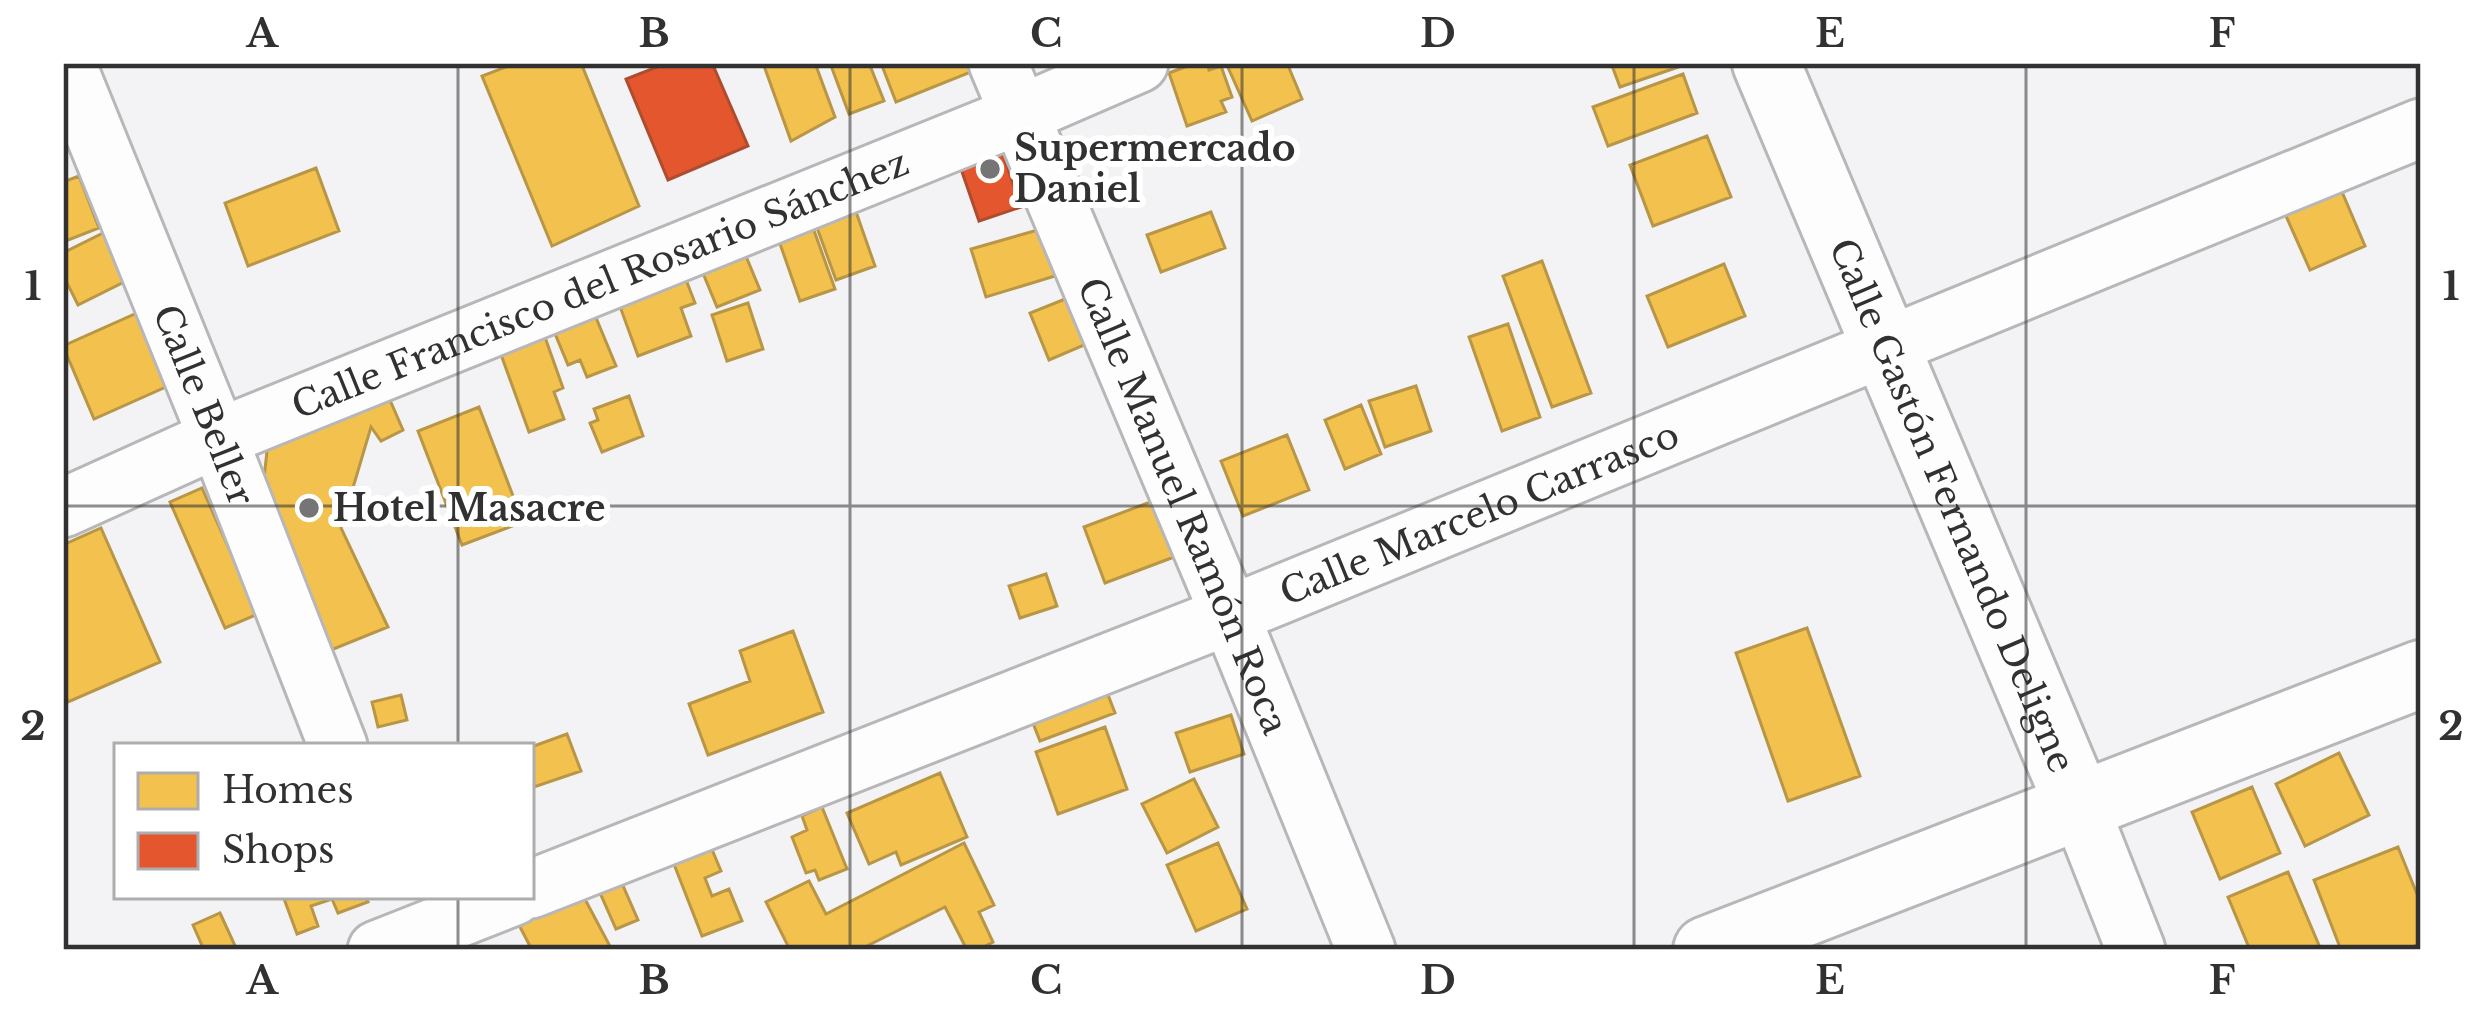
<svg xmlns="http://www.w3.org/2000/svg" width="2484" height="1013" viewBox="0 0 2484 1013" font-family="'Libre Baskerville',serif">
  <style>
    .homes { fill: #f2c14e; stroke: #b89646; stroke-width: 3 }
    .shops { fill: #e4572e; stroke: #ae4c2f; stroke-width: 3 }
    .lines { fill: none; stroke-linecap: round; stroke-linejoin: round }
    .minor-casing { stroke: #b7b7b9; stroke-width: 63 }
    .major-casing { stroke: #b7b7b9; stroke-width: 72 }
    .minor { stroke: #fdfdfe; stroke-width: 57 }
    .major { stroke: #fdfdfe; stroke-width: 66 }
    .grid { fill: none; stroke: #313132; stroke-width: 3; stroke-opacity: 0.55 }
    .poi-dot { fill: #757576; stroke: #fff; stroke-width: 4.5 }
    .labels { text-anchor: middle; stroke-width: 12; stroke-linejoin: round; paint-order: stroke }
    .poi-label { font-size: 36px; font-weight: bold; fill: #313132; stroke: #fff; text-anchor: start }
    .street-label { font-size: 36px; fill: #313132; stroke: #fff }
    .neatline { fill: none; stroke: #313132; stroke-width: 4.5 }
    .grid-label { font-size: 39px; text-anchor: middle; font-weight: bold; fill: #313132 }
  </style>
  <rect width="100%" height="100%" fill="#f3f3f5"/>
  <path class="homes" d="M 516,63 L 581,63 L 639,206 L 552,246 L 482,76 Z
    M 763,63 L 815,63 L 835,117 L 791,141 Z
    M 830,63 L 869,63 L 884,101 L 849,114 Z
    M 881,63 L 968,63 L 971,72 L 896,102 Z
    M 1184,63 L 1207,63 L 1209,70 L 1221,66 L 1232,97 L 1221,101 L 1226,112 L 1187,126 L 1169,73 L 1185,67 Z
    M 1226,63 L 1287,63 L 1302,99 L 1252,121 Z
    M 1611,63 L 1690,63 L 1620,87 Z
    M 1683,74 L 1697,113 L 1608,146 L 1593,107 Z
    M 1707,136 L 1731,197 L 1653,226 L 1630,165 Z
    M 316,168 L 339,231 L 248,266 L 225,203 Z
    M 2334,173 L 2365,246 L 2310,270 L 2278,198 Z
    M 79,176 L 99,228 L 63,242 L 63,182 Z
    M 848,189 L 875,266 L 836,280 L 808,203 Z
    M 807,211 L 835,289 L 800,301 L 779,241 Z
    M 1211,212 L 1225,248 L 1161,272 L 1147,235 Z
    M 1041,229 L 1055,276 L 986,297 L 971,249 Z
    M 103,233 L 126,281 L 78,305 L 63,275 L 63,253 Z
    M 738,237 L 760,290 L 717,307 L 695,254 Z
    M 1542,261 L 1591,393 L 1552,407 L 1503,276 Z
    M 1724,264 L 1745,316 L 1668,347 L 1647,296 Z
    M 685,277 L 695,303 L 681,308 L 691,336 L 638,356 L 614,290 Z
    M 1070,297 L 1089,343 L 1049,360 L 1030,313 Z
    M 748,303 L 763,349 L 727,361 L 712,315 Z
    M 592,308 L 616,366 L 587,377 L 580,360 L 568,365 L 551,324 Z
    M 137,313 L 168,386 L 94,419 L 63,346 Z
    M 540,323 L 563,388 L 554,392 L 564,419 L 529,432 L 495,338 Z
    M 1508,324 L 1540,417 L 1502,431 L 1469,337 Z
    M 383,384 L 403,430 L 381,441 L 371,427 L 341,528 L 388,627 L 331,650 L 263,487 L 269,433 Z
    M 1416,386 L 1431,431 L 1385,447 L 1369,401 Z
    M 629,396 L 643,436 L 602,452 L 590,423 L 598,420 L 594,409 Z
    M 1361,405 L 1381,454 L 1345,469 L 1325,420 Z
    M 479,407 L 523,522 L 462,545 L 418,431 Z
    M 1287,435 L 1309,490 L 1243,516 L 1221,461 Z
    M 202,488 L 258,614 L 225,628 L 170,502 Z
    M 1153,501 L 1174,557 L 1105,583 L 1084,527 Z
    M 101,528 L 160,662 L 68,702 L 63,689 L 63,545 Z
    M 1046,574 L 1057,606 L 1020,618 L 1009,586 Z
    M 1807,628 L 1860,776 L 1788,801 L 1736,653 Z
    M 793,631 L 823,712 L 708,755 L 689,704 L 750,681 L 740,651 Z
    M 1098,669 L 1115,713 L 1040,741 L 1023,698 Z
    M 401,695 L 407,720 L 378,727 L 372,702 Z
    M 1231,715 L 1244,754 L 1190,772 L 1176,733 Z
    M 1105,727 L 1127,789 L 1058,814 L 1036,752 Z
    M 567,734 L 581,771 L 534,787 L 531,747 Z
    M 2339,753 L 2369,815 L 2305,846 L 2276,784 Z
    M 940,773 L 967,837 L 901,865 L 896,852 L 869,864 L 847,813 Z
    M 1194,779 L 1218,827 L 1167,853 L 1142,804 Z
    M 2252,787 L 2280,853 L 2220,879 L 2192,812 Z
    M 822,807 L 847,869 L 819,880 L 815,870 L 806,873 L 792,837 L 807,830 L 802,816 Z
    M 708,840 L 721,871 L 705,878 L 712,896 L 729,889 L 742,921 L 702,936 L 670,854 Z
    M 964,843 L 994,905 L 979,912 L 993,942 L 978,950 L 967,950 L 945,907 L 865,947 L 866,950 L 790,950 L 766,902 L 809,881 L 826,914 Z
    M 1218,843 L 1247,909 L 1196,931 L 1167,865 Z
    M 2398,847 L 2421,904 L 2421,943 L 2405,950 L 2341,950 L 2314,880 Z
    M 610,856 L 638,920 L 616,929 L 600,893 L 586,899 L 574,871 Z
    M 570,871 L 612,950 L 532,950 L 508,904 Z
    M 2288,872 L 2321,950 L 2250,950 L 2228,897 Z
    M 283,896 L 365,896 L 368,902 L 338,913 L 332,899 L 311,906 L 318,926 L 297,934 Z
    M 220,913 L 237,950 L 204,950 L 193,925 Z"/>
  <path class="shops" d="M 667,63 L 712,63 L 748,146 L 668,180 L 626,79 Z
    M 994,128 L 1021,207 L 979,221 L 952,143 Z"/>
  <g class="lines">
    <defs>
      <g id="minor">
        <path id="s1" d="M 66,63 L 218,438 L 338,746"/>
        <path id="s2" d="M 998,63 L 1230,615 L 1366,950"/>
        <path id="s3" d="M 63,508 L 218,438 L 1019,115 L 1139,63"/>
        <path d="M 2080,808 L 2136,950"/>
        <path id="s4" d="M 531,889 L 1230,615 L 2421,128"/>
        <path d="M 377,950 L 514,896"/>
      </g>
      <g id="major">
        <path id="s5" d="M 1766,63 L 2080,808"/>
        <path d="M 1707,950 L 2421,674"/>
      </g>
    </defs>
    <use href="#minor" class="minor-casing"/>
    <use href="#major" class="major-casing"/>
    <use href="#minor" class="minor"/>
    <use href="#major" class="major"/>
  </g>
  <path class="grid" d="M 458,63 L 458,746M 850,63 L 850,950M 1242,63 L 1242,950M 1634,63 L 1634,950M 2026,63 L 2026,950M 63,506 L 2421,506M 458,896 L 458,950"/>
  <g class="poi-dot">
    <circle cx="990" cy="169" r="12"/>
    <circle cx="309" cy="508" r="12"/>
  </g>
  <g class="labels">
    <g class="poi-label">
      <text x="1014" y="161">Supermercado<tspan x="1014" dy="41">Daniel</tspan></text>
      <text x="333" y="521">Hotel Masacre</text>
    </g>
    <g class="street-label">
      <text dy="13" stroke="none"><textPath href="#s3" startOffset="582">Calle Francisco del Rosario Sánchez</textPath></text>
      <text dy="13" stroke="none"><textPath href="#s1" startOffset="369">Calle Beller</textPath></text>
      <text dy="13" stroke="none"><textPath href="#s2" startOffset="480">Calle Manuel Ramón Roca</textPath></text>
      <text dy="13" stroke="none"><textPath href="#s5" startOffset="480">Calle Gastón Fernando Deligne</textPath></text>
      <text dy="13" stroke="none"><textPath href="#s4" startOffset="1020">Calle Marcelo Carrasco</textPath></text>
    </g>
  </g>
  <rect width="2484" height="1013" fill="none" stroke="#ffffff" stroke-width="132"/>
  <rect x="114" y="743" width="420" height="156" fill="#ffffff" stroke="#adadad" stroke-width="3"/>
  <rect x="138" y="773" width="60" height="36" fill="#f2c14e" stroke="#adadad" stroke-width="3"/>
  <text x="222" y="803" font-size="36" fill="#313132">Homes</text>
  <rect x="138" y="833" width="60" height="36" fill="#e4572e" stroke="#adadad" stroke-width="3"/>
  <text x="222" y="863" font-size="36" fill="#313132">Shops</text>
  <rect x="66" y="66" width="2352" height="881" class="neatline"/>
  <g class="grid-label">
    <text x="262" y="47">A</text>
    <text x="654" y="47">B</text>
    <text x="1046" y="47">C</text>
    <text x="1438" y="47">D</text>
    <text x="1830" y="47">E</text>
    <text x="2222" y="47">F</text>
    <text x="33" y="300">1</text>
    <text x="2451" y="300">1</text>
    <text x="33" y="740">2</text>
    <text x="2451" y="740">2</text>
    <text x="262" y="994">A</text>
    <text x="654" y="994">B</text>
    <text x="1046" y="994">C</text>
    <text x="1438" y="994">D</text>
    <text x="1830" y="994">E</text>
    <text x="2222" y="994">F</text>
  </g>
</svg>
